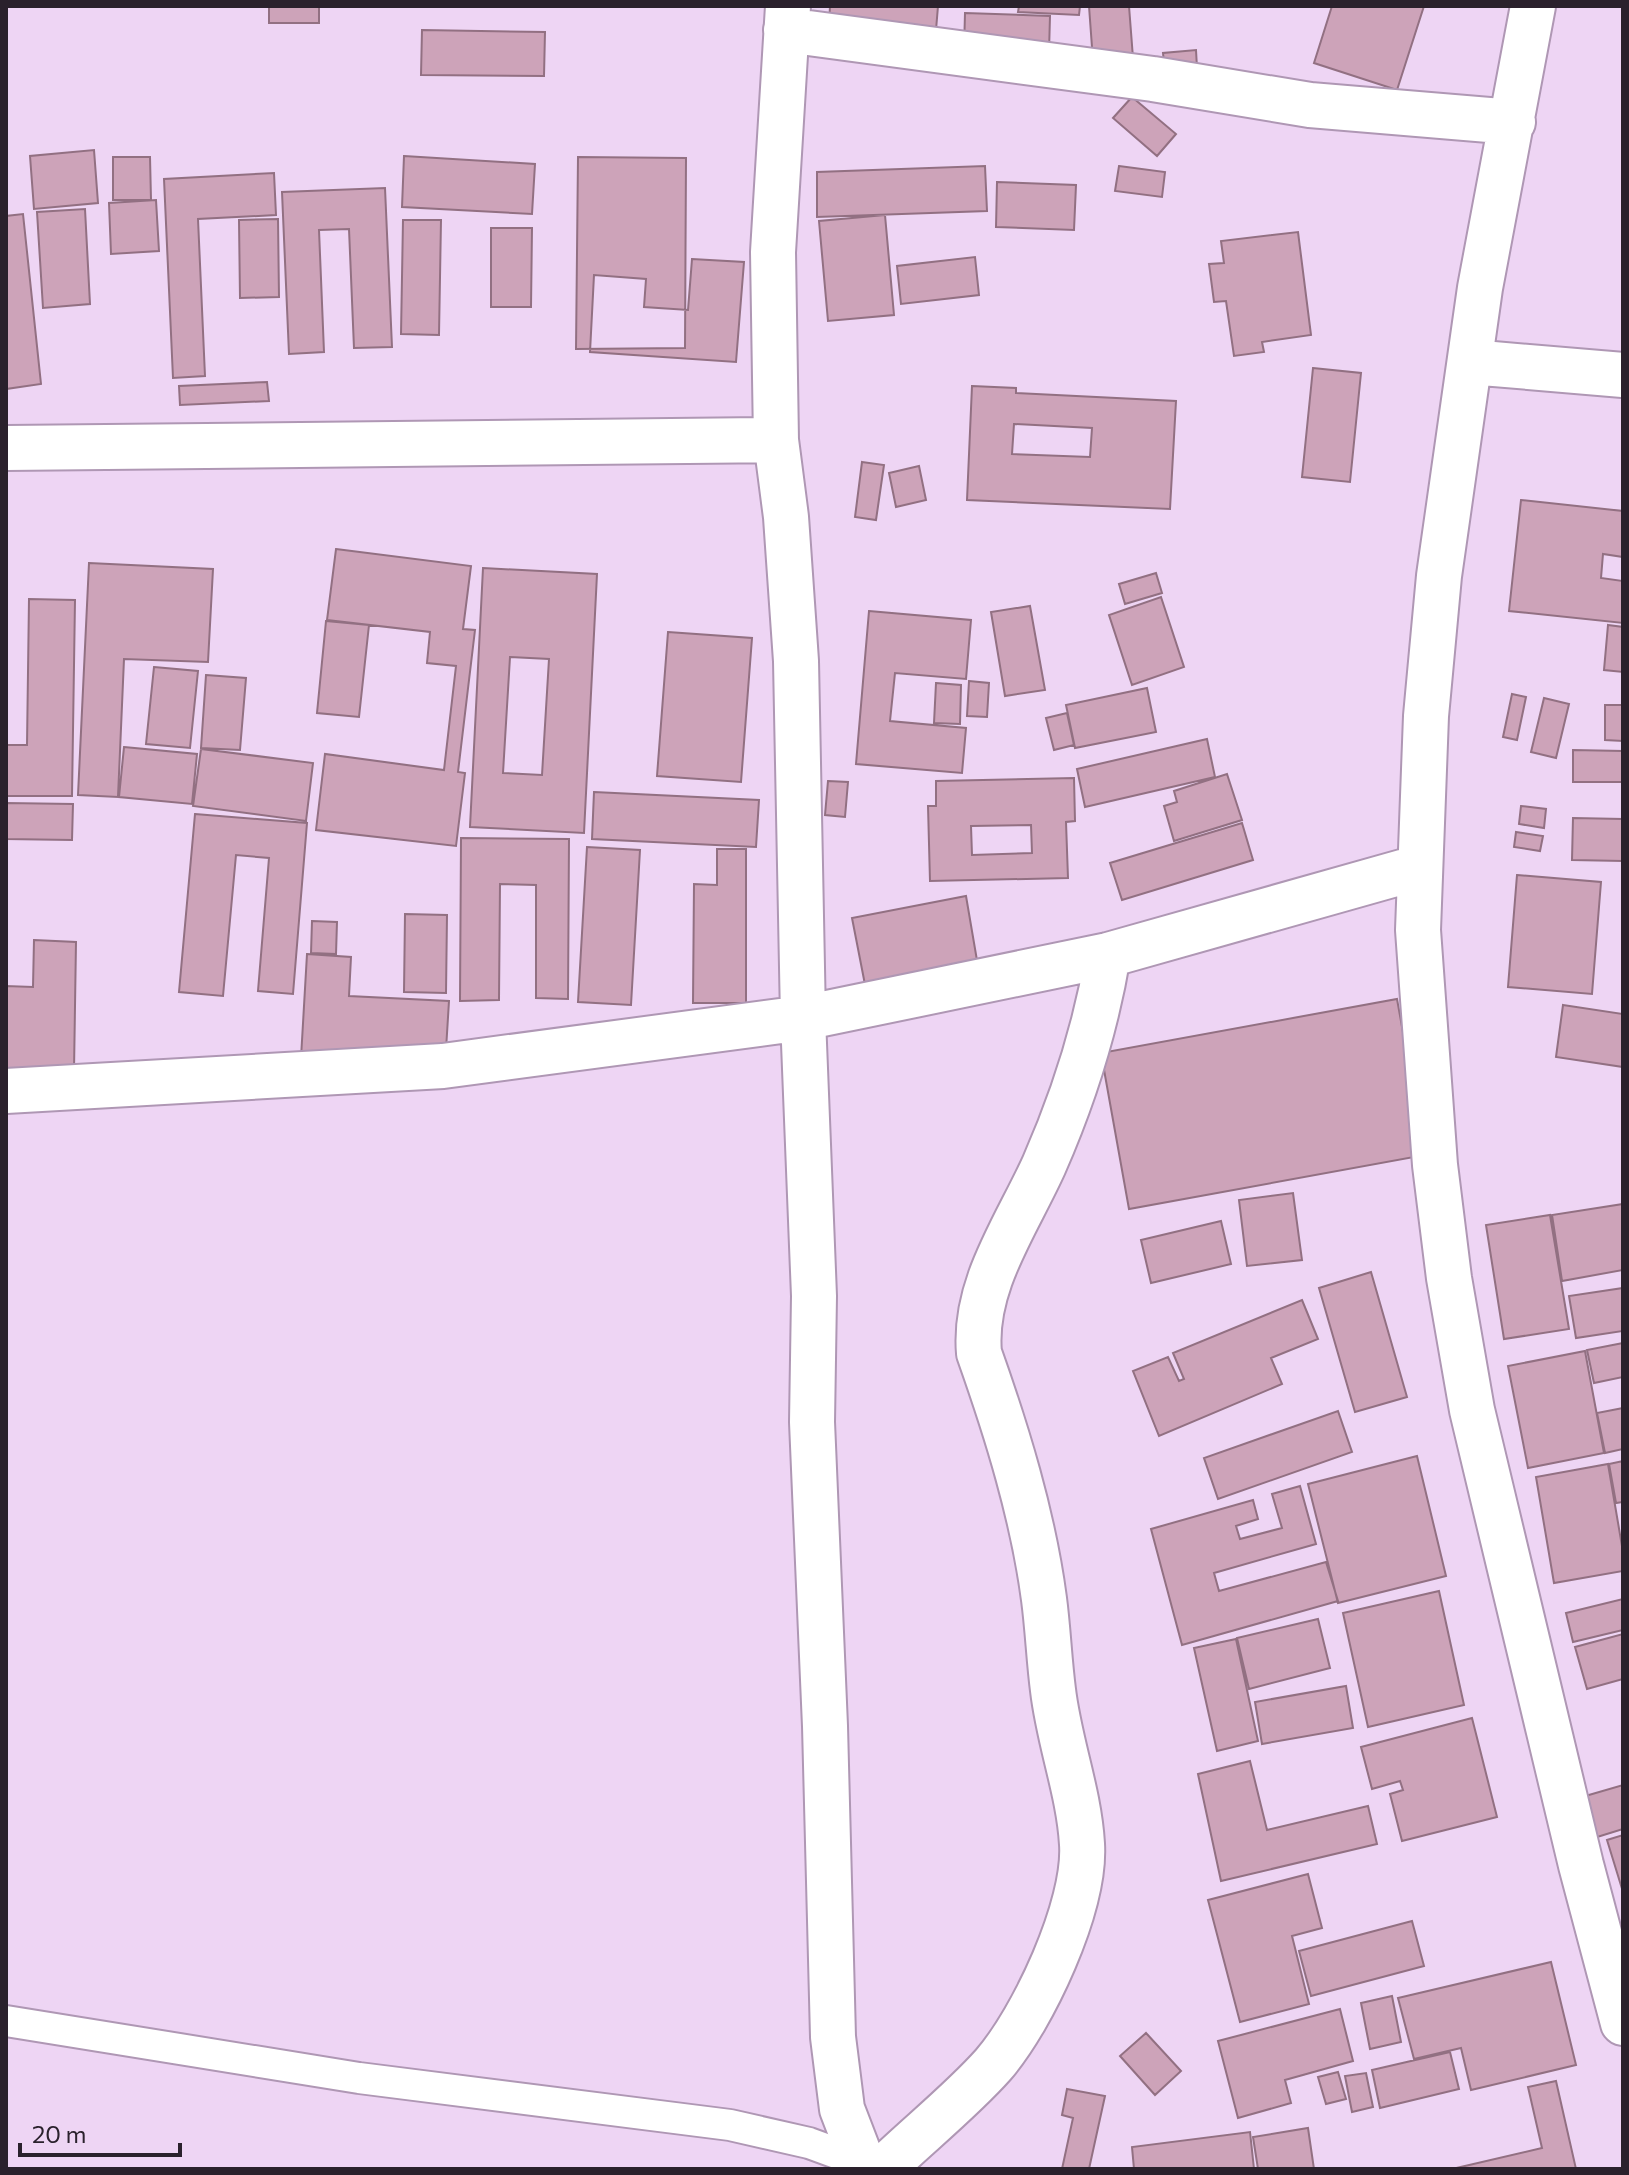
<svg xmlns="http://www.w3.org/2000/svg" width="1629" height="2175" viewBox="0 0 1629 2175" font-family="Commissioner,sans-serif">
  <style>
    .building { fill: #cda3b9; stroke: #927082; stroke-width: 2; fill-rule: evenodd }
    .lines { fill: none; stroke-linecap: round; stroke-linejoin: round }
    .service-casing { stroke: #af97b4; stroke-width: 34 }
    .minor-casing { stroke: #af97b4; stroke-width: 48 }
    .service { stroke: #fff; stroke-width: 30 }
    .minor { stroke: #fff; stroke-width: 44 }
  </style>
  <rect width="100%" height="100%" fill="#eed5f4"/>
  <path class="building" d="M 269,6 L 319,6 L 319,23 L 269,23 Z
    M 830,6 L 938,6 L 936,30 L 829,25 Z
    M 1019,6 L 1080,6 L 1079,15 L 1018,12 Z
    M 1089,6 L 1129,6 L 1133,58 L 1093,61 Z
    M 1332,6 L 1424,6 L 1397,90 L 1314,63 Z
    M 965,13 L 1050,16 L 1049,52 L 964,50 Z
    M 422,30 L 545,32 L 544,76 L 421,75 Z
    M 1196,50 L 1197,68 L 1165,72 L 1163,53 Z
    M 1132,97 L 1176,134 L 1157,156 L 1113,118 Z
    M 94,150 L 98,203 L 34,209 L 30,156 Z
    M 404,156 L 535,164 L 532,214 L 402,207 Z
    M 113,157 L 150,157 L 151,200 L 113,200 Z
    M 578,157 L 686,158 L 685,348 L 576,349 Z
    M 985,166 L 987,211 L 817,217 L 817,172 Z
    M 1119,166 L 1165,172 L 1162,197 L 1115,191 Z
    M 274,173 L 276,215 L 198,219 L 205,376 L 173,378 L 164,179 Z
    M 997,182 L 1076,185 L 1074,230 L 996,227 Z
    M 385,188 L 392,347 L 354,348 L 349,229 L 319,230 L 324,352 L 289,354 L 282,192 Z
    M 156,200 L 159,251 L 111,254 L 109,203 Z
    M 85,209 L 90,304 L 43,308 L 37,212 Z
    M 23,214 L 41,384 L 6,389 L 6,216 Z
    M 885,215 L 894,315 L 828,321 L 819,221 Z
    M 278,219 L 279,297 L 240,298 L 239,220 Z
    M 403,220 L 441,220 L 439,335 L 401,334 Z
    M 491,228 L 532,228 L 531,307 L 491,307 Z
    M 1298,232 L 1311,335 L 1262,342 L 1264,352 L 1234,356 L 1226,301 L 1214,302 L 1209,264 L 1224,263 L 1221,241 Z
    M 975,257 L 979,295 L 901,304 L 897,266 Z
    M 692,259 L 744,262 L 736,362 L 590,352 L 594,275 L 646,279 L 644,307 L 688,310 Z
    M 1313,368 L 1361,373 L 1350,482 L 1302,477 Z
    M 267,382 L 269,401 L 180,405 L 179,386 Z
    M 972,386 L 1016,388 L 1016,393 L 1176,401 L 1170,509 L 967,500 ZM 1014,424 L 1092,428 L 1090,457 L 1012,454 Z
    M 862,462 L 884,465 L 876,520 L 855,517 Z
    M 919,466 L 926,500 L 896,507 L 889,473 Z
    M 1521,500 L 1623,511 L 1623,557 L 1603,554 L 1601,578 L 1623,581 L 1623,623 L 1509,611 Z
    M 336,549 L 471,566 L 463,629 L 475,630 L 458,772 L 465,773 L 456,846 L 316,830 L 325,754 L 444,770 L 456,666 L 427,663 L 430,632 L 327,620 Z
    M 89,563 L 213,569 L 208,662 L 124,659 L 118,797 L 78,795 Z
    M 483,568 L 597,574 L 584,833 L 470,827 ZM 510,657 L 549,659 L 542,775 L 503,773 Z
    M 1156,573 L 1162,593 L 1125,604 L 1119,584 Z
    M 1161,597 L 1184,667 L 1132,685 L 1109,615 Z
    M 29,599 L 75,600 L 72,796 L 6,796 L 6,745 L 27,745 Z
    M 1030,606 L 1045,690 L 1005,696 L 991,612 Z
    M 869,611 L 971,620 L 966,679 L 895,673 L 890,721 L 966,728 L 962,773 L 856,764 Z
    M 326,621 L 369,625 L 359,717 L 317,713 Z
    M 1608,625 L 1623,627 L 1623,672 L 1604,670 Z
    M 668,632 L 752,638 L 741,782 L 657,776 Z
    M 154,667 L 198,671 L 190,748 L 146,744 Z
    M 206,675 L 246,678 L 240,750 L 201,748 Z
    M 969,681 L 989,683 L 987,717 L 967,716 Z
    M 936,683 L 961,685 L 960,724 L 934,723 Z
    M 1147,688 L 1156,732 L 1075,748 L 1066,705 Z
    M 1512,694 L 1526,697 L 1517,740 L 1503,737 Z
    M 1544,698 L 1569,704 L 1556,758 L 1531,752 Z
    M 1605,705 L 1623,705 L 1623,741 L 1605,740 Z
    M 1067,713 L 1074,745 L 1054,750 L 1046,718 Z
    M 1207,739 L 1215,777 L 1085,807 L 1077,769 Z
    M 124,747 L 197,754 L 192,804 L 119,797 Z
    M 201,749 L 313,763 L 306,821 L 193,806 Z
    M 1573,750 L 1623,751 L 1623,782 L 1573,782 Z
    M 1227,774 L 1242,820 L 1174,841 L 1164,806 L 1177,802 L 1174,791 Z
    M 1074,778 L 1075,821 L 1066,822 L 1068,878 L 930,881 L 928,806 L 936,806 L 936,781 ZM 1031,825 L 1032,853 L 972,855 L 971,826 Z
    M 828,781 L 848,782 L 845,817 L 825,815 Z
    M 594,792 L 759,800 L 756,847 L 592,839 Z
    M 6,803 L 73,804 L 72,840 L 6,839 Z
    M 1521,806 L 1546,809 L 1544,828 L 1519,824 Z
    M 195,814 L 307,823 L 293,994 L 258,991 L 269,858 L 236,855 L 223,996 L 179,992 Z
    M 1573,818 L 1623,819 L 1623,861 L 1572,860 Z
    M 1242,823 L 1253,860 L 1122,900 L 1110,863 Z
    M 1516,832 L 1543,836 L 1540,851 L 1514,847 Z
    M 461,838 L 569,839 L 568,999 L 536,998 L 536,885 L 500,884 L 499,1000 L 460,1001 Z
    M 587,847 L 640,850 L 631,1005 L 578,1002 Z
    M 717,849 L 746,849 L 746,1003 L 693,1003 L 694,884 L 717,885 Z
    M 1517,875 L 1601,882 L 1592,994 L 1508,987 Z
    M 966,896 L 980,978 L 868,1000 L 852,918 Z
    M 405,914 L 447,915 L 446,993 L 404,992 Z
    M 312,921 L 337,922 L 336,954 L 311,953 Z
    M 34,940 L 76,942 L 74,1071 L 6,1070 L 6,986 L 33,987 Z
    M 307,954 L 351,957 L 349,996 L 449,1001 L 445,1066 L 301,1058 Z
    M 1397,999 L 1425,1155 L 1129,1209 L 1101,1053 Z
    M 1563,1005 L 1623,1014 L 1623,1067 L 1556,1057 Z
    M 1293,1193 L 1302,1260 L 1247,1266 L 1239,1200 Z
    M 1623,1204 L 1623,1270 L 1562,1281 L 1552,1215 Z
    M 1550,1215 L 1569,1329 L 1504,1339 L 1486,1225 Z
    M 1221,1221 L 1231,1264 L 1151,1283 L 1141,1240 Z
    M 1371,1272 L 1407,1397 L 1355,1412 L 1319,1288 Z
    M 1623,1288 L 1623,1331 L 1576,1338 L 1569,1296 Z
    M 1302,1300 L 1318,1339 L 1271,1358 L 1282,1384 L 1159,1436 L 1133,1371 L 1168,1357 L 1179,1381 L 1184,1379 L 1173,1353 Z
    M 1623,1343 L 1623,1377 L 1594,1383 L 1587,1350 Z
    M 1585,1351 L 1604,1453 L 1528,1468 L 1508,1366 Z
    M 1623,1408 L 1623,1449 L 1605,1453 L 1597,1413 Z
    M 1338,1411 L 1352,1452 L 1218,1499 L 1204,1458 Z
    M 1417,1456 L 1446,1576 L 1338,1603 L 1308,1484 Z
    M 1623,1461 L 1623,1502 L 1616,1503 L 1609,1464 Z
    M 1608,1464 L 1623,1552 L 1623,1571 L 1554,1583 L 1536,1477 Z
    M 1300,1486 L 1316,1544 L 1214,1573 L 1219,1591 L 1326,1562 L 1338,1601 L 1182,1645 L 1151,1529 L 1253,1500 L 1258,1519 L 1236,1526 L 1240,1539 L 1282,1528 L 1272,1494 Z
    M 1439,1591 L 1464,1705 L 1368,1727 L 1343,1613 Z
    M 1623,1599 L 1623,1630 L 1573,1642 L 1566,1613 Z
    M 1318,1619 L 1330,1668 L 1249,1689 L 1237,1638 Z
    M 1623,1634 L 1623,1679 L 1587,1689 L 1575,1647 Z
    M 1236,1639 L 1258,1741 L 1217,1751 L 1194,1648 Z
    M 1346,1686 L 1353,1728 L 1262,1744 L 1255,1702 Z
    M 1472,1718 L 1497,1817 L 1402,1841 L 1390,1794 L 1403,1790 L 1400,1781 L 1372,1789 L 1361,1747 Z
    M 1250,1761 L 1267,1830 L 1368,1806 L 1377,1844 L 1221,1881 L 1198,1774 Z
    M 1623,1785 L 1623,1829 L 1594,1838 L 1582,1797 Z
    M 1623,1835 L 1623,1892 L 1607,1840 Z
    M 1308,1874 L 1322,1928 L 1292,1936 L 1309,2004 L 1240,2022 L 1208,1900 Z
    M 1412,1921 L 1424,1966 L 1311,1996 L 1299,1951 Z
    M 1551,1962 L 1576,2065 L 1471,2090 L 1461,2048 L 1414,2059 L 1398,1998 Z
    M 1392,1996 L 1401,2042 L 1370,2049 L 1361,2003 Z
    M 1340,2009 L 1353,2061 L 1285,2080 L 1291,2103 L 1238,2118 L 1218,2041 Z
    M 1146,2033 L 1181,2071 L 1155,2095 L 1120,2056 Z
    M 1450,2052 L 1459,2089 L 1380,2108 L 1372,2070 Z
    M 1338,2072 L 1346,2099 L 1326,2104 L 1318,2077 Z
    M 1366,2073 L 1373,2107 L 1352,2112 L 1345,2076 Z
    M 1556,2081 L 1576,2169 L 1452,2169 L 1542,2148 L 1528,2087 Z
    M 1067,2089 L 1105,2096 L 1089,2169 L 1062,2169 L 1073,2118 L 1062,2115 Z
    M 1308,2128 L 1314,2169 L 1258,2169 L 1253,2137 Z
    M 1250,2132 L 1254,2169 L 1134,2169 L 1132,2147 Z"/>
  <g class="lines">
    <defs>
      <path id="service" d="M 6,2021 L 359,2078 L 730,2125 L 809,2143 L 861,2162"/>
      <path id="minor" d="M 788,6 L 773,252 L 776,440 L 786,517 L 796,661 L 803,1018 L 814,1296 L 812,1422 L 825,1726 L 833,2037 L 842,2109 L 865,2169
        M 1533,6 L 1480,288 L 1439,576 L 1426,716 L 1418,930 L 1435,1165 L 1449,1278 L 1472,1410 L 1581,1865 L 1623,2023
        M 786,30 L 1153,79 L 1310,105 L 1513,122
        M 1470,362 L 1623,375
        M 6,448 L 776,440
        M 6,1091 L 443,1066 L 803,1018 L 1108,955 L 1420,867
        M 883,2169 C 917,2136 962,2100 993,2065 C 1033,2019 1086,1906 1082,1844 C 1079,1792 1059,1742 1053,1690 C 1049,1659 1048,1629 1044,1599 C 1033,1516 1007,1432 979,1353 C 973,1285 1017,1225 1044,1165 C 1073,1099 1096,1027 1108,955"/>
    </defs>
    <use href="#service" class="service-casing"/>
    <use href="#minor" class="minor-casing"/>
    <use href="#service" class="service"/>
    <use href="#minor" class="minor"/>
  </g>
  <rect width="1629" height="2175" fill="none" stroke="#2a212c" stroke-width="16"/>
  <path d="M20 2143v12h160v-12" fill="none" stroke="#2a212c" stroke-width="4"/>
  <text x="32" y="2143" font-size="24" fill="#2a212c" stroke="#eed5f4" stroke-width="6" paint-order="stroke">20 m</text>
</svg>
